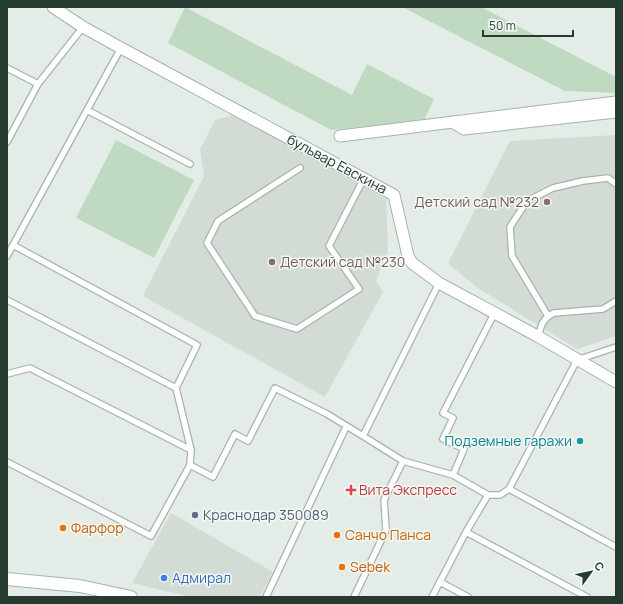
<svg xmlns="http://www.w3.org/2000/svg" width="623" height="604" viewBox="0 0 623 604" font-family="Manrope,sans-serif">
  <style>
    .built { fill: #d2dcd5 }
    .green { fill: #c0dac1 }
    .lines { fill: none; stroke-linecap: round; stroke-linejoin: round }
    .lane-casing { stroke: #a7b3ac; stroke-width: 8 }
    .street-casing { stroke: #a7b3ac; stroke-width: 13 }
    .secondary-casing { stroke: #a4b6ac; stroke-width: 14 }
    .lane { stroke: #fff; stroke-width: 5.5 }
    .street { stroke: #fff; stroke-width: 11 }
    .secondary { stroke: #fff; stroke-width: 12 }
    .education-dot { fill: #8d6e63; stroke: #f4f9f5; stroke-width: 1.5 }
    .culture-dot { fill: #0f9aa8; stroke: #f4f9f5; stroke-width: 1.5 }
    .health-dot { fill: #e0444e; stroke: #f4f9f5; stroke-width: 1.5 }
    .service-dot { fill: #5c6f8a; stroke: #f4f9f5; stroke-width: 1.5 }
    .food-dot { fill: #e8710a; stroke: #f4f9f5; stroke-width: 1.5 }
    .shop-dot { fill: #3f7fe0; stroke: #f4f9f5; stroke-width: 1.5 }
    .labels { text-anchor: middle; stroke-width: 3; stroke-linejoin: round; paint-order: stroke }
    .street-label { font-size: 14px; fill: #263b30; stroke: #f4f9f5 }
    .education-label { font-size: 14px; fill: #785e54; stroke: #f4f9f5; text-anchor: end }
    .culture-label { font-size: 14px; fill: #0d838f; stroke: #f4f9f5; text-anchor: end }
    .health-label { font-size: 14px; fill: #be3a42; stroke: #f4f9f5; text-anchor: start }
    .service-label { font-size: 14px; fill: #4e5e75; stroke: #f4f9f5; text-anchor: start }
    .food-label { font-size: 14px; fill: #c56008; stroke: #f4f9f5; text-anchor: start }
    .shop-label { font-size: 14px; fill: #366cbe; stroke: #f4f9f5; text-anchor: start }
  </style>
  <rect width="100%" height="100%" fill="#e4ece7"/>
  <path class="built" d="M 233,115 L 386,199 L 388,251 L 376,281 L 383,292 L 325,397 L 143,296 L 204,176 L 200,149 L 215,120 Z
    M 616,135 L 616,336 L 577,349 L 476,287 L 448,263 L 510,141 Z
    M 171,513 L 273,572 L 260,597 L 190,597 L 132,583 Z"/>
  <path class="green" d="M 185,7 L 352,95 L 367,64 L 434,99 L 424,120 L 331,130 L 168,43 Z
    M 402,7 L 481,7 L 616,77 L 616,93 L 565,91 Z
    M 116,140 L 194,180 L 154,258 L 76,218 Z"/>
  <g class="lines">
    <defs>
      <path id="lane" d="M 7,68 L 38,84 L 83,27
        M 87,110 L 190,164
        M 7,142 L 38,84
        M 300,168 L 218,221 L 207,243 L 255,316 L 297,329 L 359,289 L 329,246 L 364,178
        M 13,245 L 197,345 L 176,388
        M 7,256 L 121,48
        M 7,300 L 176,388 L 191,450 L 190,465 L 151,536 L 7,462
        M 548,316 L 512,256 L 510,227 L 527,201 L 553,188 L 583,181 L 608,178 L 616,184
        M 539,337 C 540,326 543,318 554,313 L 603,309 L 616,301
        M 7,374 L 30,368 L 191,450
        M 363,436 L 403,461 L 453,475
        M 190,465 L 213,477 L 235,434 L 248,441 L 275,388 L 327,414 L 363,436 L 439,283
        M 509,489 L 616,547
        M 488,495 L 453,475 L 464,449 L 443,439 L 453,418 L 443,413 L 495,312
        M 466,532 L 587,597
        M 440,582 L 468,597
        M 266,597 L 346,427
        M 354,597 L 386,530 L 384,500 L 403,461
        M 432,597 L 466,532 L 488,495 L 500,495 L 509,489 L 577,360 L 616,347"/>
      <path id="street" d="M 53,7 L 83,27 L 121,48 L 394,195 L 408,256 L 412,263 L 439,283 L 539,337 L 616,382
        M 452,122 L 464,129 L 616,112
        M 340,136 L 616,102"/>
      <path id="secondary" d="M 7,579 L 80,586 L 131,597"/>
    </defs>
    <use href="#lane" class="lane-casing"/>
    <use href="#street" class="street-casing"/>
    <use href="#secondary" class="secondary-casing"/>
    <use href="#lane" class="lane"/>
    <use href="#street" class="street"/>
    <use href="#secondary" class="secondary"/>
  </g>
  <g class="education-dot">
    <circle cx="547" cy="202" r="4"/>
    <circle cx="272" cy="262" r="4"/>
  </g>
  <circle class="culture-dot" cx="580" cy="441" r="4"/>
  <path class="health-dot" d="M349 484h4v4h4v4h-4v4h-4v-4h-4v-4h4z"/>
  <circle class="service-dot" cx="195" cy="515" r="4"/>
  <g class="food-dot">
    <circle cx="63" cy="528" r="4"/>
    <circle cx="337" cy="535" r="4"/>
    <circle cx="342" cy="567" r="4"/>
  </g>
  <circle class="shop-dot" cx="164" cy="578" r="4"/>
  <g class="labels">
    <g class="street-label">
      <text transform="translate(337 164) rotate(28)" y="5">бульвар Евскина</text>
    </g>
    <g class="education-label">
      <text x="539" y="207">Детский сад №232</text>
      <text x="280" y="267" text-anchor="start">Детский сад №230</text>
    </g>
    <g class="culture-label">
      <text x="572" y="446">Подземные гаражи</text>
    </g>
    <g class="health-label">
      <text x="359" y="495">Вита Экспресс</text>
    </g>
    <g class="service-label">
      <text x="203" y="520">Краснодар 350089</text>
    </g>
    <g class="food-label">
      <text x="71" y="533">Фарфор</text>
      <text x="345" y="540">Санчо Панса</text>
      <text x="350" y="572">Sebek</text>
    </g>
    <g class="shop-label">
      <text x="172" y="583">Адмирал</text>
    </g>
  </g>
  <rect width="623" height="604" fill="none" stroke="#263b30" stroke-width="16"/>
  <g transform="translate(591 572) rotate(57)" stroke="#f4f9f5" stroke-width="3" paint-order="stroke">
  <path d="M0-3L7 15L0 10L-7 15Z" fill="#263b30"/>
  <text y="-6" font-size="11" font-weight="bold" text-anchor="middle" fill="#263b30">С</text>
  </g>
  <path d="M483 30v6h90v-6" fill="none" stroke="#263b30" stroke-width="2"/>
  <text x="489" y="30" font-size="12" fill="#263b30" stroke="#f4f9f5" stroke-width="3" paint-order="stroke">50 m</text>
</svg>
